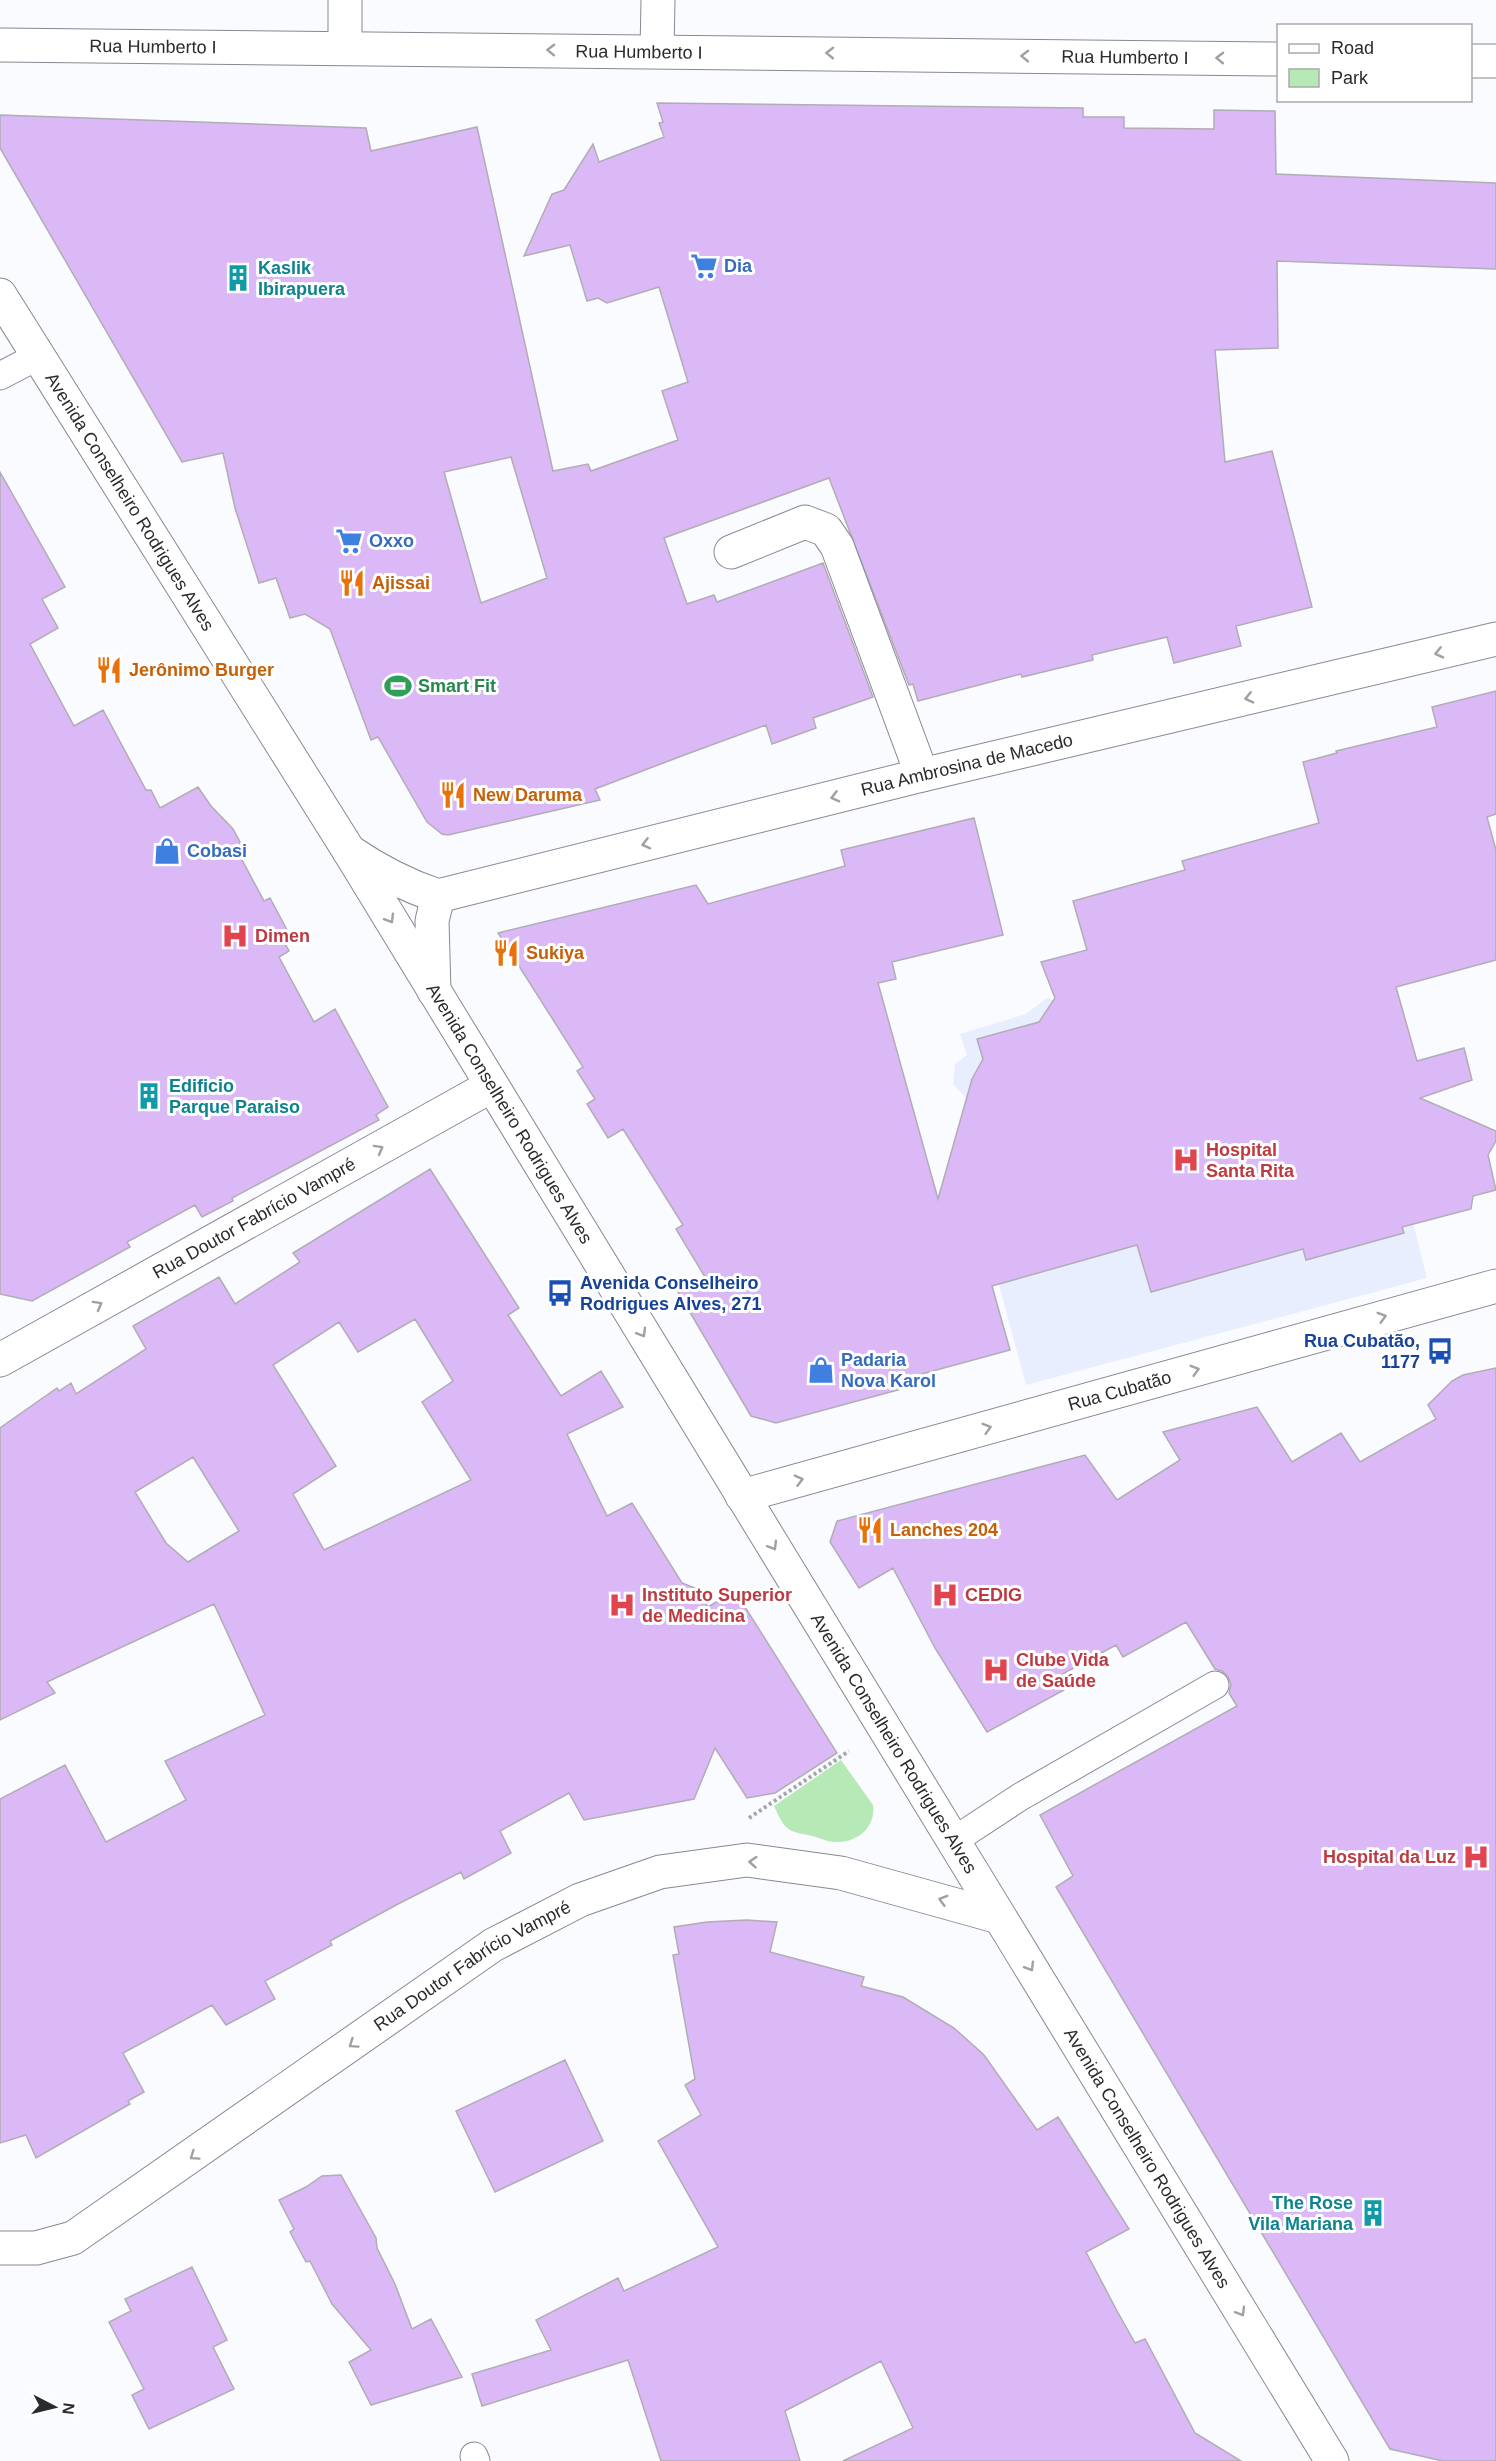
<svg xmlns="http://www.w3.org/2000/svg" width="1496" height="2461" viewBox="0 0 1496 2461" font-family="Helvetica,sans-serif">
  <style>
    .built { fill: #e9eeff }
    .green { fill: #b7e9b6 }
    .building { fill: #dbb9f6; stroke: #b1acb5; stroke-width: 1.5; fill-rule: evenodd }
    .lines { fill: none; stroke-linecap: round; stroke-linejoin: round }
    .lane-casing { stroke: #878992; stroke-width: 29 }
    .street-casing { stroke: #878992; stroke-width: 35 }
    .secondary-casing { stroke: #878992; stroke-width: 35 }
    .path { stroke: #a5a6aa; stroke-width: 4; stroke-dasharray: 3 3; stroke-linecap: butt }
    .lane { stroke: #fff; stroke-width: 27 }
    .street { stroke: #fff; stroke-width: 33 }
    .secondary { stroke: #fff; stroke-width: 33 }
    .oneway { stroke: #9fa0a1 }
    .labels { text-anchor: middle; stroke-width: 6; stroke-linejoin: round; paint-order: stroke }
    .street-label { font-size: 18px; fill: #2a2b2e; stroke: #fff }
    .shop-label { font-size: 18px; font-weight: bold; fill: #366cbe; stroke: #fff; text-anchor: start }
    .culture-label { font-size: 18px; font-weight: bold; fill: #0d838f; stroke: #fff; text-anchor: start }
    .food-label { font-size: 18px; font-weight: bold; fill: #c56008; stroke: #fff; text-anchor: start }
    .leisure-label { font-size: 18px; font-weight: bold; fill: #27864d; stroke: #fff; text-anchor: start }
    .health-label { font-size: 18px; font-weight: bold; fill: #be3a42; stroke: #fff; text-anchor: start }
    .transit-label { font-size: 18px; font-weight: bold; fill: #164399; stroke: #fff; text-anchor: start }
  </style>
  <rect width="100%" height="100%" fill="#fafbff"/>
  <path class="built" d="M 1339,926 L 1427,1278 L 1026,1385 L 972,1185 L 991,1125 L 953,1084 L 955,1064 L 967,1055 L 960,1034 L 1026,1014 L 1047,998 L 1067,1005 Z"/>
  <path class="green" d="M 841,1760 L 873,1805 C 876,1827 858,1843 835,1842 C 828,1842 820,1838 812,1836 C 804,1834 792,1833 786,1827 C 781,1822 777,1812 774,1806 Z"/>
  <path class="building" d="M 657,103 L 1083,108 L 1083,117 L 1124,117 L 1124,128 L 1214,129 L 1214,110 L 1275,111 L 1276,174 L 1496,183 L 1496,269 L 1277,261 L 1278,348 L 1215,350 L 1225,462 L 1272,451 L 1312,607 L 1236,626 L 1241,646 L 1174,663 L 1167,637 L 1092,655 L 1093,660 L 1022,677 L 1021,674 L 918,701 L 913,684 L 909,685 L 829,478 L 664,538 L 687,604 L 714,595 L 717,602 L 823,563 L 873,697 L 813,718 L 816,728 L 772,744 L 766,725 L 687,754 L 595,789 L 600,800 L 448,835 L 442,834 L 427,822 L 378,737 L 371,740 L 330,629 L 305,614 L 290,618 L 276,578 L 259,583 L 235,508 L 223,453 L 182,462 L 0,148 L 0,115 L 366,128 L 371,151 L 477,127 L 553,471 L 588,464 L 591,471 L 678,440 L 662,391 L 688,382 L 659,287 L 607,303 L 598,298 L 587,301 L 570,245 L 524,256 L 552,194 L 564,190 L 593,144 L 599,162 L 664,137 L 659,123 L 663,122 ZM 511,457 L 547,578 L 481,603 L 444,472 Z
    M 0,472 L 65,587 L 42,599 L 58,628 L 30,644 L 74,726 L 103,710 L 146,790 L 151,790 L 160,808 L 198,787 L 211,806 L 233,829 L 240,842 L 241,858 L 264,901 L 270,898 L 287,930 L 280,934 L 289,951 L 279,957 L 314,1022 L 335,1009 L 388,1107 L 376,1115 L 379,1120 L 232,1198 L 233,1201 L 202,1217 L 195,1205 L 127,1242 L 130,1247 L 32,1301 L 0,1294 Z
    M 1496,691 L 1496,814 L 1487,817 L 1496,850 L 1496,960 L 1396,987 L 1417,1061 L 1464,1048 L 1472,1080 L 1420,1098 L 1496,1131 L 1496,1141 L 1488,1155 L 1496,1190 L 1473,1196 L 1471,1209 L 1402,1227 L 1404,1233 L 1306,1260 L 1303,1249 L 1151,1292 L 1137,1245 L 992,1286 L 1010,1350 L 918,1375 L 920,1384 L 776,1423 L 751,1416 L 678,1292 L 705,1277 L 676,1229 L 683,1225 L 623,1129 L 608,1138 L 587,1104 L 595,1099 L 577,1071 L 583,1067 L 498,933 L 696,885 L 708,904 L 845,866 L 841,850 L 974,818 L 1003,935 L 892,962 L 896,979 L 878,983 L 938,1199 L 972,1079 L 983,1059 L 977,1039 L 1039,1022 L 1055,998 L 1041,962 L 1087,950 L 1073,901 L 1185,870 L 1182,861 L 1319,823 L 1303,762 L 1337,753 L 1336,751 L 1437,727 L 1432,707 Z
    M 430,1169 L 519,1308 L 508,1315 L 561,1396 L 601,1371 L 623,1407 L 567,1434 L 607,1516 L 632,1503 L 682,1583 L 695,1588 L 708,1607 L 735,1591 L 837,1753 L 775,1793 L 747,1798 L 715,1748 L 694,1799 L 584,1820 L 569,1793 L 500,1831 L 511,1853 L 464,1879 L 461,1872 L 398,1904 L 330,1941 L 332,1945 L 265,1981 L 275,1999 L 226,2025 L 212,2005 L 123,2053 L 144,2092 L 128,2101 L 130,2104 L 36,2158 L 26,2135 L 0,2143 L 0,1799 L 65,1765 L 106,1842 L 186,1800 L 165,1761 L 265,1715 L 214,1604 L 47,1682 L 55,1693 L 0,1720 L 0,1428 L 57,1388 L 59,1391 L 71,1383 L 76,1394 L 146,1349 L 133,1326 L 219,1277 L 235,1304 L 300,1262 L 293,1253 ZM 415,1319 L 453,1381 L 422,1402 L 471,1480 L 324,1550 L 293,1494 L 336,1466 L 273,1365 L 339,1322 L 358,1352 ZM 193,1457 L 239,1531 L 188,1562 L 166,1543 L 135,1492 Z
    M 1496,1368 L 1496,2461 L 1443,2461 L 1390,2449 L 1056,1887 L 1073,1876 L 1040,1815 L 1237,1706 L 1229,1693 L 1231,1684 L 1228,1677 L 1222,1671 L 1215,1669 L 1186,1622 L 1123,1657 L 1116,1645 L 1057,1677 L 1064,1690 L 987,1732 L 935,1648 L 893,1568 L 859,1588 L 830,1542 L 837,1521 L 1085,1455 L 1117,1500 L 1180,1460 L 1163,1432 L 1257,1407 L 1292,1462 L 1341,1433 L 1360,1462 L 1436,1419 L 1428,1405 L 1452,1381 L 1463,1375 Z
    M 747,1920 L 777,1922 L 770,1952 L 864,1977 L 861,1986 L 903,1997 L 954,2028 L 984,2055 L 1037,2130 L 1058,2117 L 1129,2229 L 1086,2252 L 1116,2309 L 1135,2343 L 1145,2339 L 1195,2433 L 1241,2461 L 843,2461 L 913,2428 L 881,2361 L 785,2411 L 800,2461 L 661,2461 L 628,2360 L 482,2406 L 472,2374 L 551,2350 L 536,2320 L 618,2278 L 624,2291 L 718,2247 L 658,2141 L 701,2115 L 685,2085 L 695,2079 L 673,1955 L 679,1954 L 674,1927 L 707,1922 Z
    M 565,2060 L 603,2141 L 495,2192 L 456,2111 Z
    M 341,2175 L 376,2238 L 377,2248 L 395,2284 L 412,2329 L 431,2319 L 462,2377 L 371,2405 L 349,2362 L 371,2350 L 332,2304 L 310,2261 L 306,2262 L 290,2232 L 294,2229 L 279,2200 L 306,2187 L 322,2176 Z
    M 192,2267 L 227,2340 L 213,2347 L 234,2389 L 149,2429 L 132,2395 L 144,2389 L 109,2322 L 131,2311 L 125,2299 Z"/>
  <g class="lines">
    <defs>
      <path id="lane" d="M 0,376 L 38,356
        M 953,1841 L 1020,1797 L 1215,1685
        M 474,2456 L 476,2461"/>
      <g id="street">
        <path id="s1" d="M 0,45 L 1278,59"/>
        <path d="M 345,47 L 345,0"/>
        <path d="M 657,51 L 658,0"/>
        <path d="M 1470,61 L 1496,61"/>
        <path d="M 731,552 L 805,522 L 826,530 L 837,546 L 922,775"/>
        <path id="s2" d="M 349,851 C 378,871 405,885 438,896 L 922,775 L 1496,639"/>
        <path d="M 434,991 L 432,921 L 438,896"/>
        <path id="s3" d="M 0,1360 L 491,1086"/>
        <path id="s4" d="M 742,1496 L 1496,1286"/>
        <path id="s5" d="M 0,2248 L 36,2248 L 73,2238 L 493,1945 L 580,1900 L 660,1872 L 747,1860 L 841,1873 L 999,1917"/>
      </g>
      <g id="secondary">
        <path id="s6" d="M 0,295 L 349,851 L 1332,2461"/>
      </g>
    </defs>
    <use href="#lane" class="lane-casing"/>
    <use href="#street" class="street-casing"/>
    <use href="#secondary" class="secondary-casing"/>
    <path class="path" d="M 749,1818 L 849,1751"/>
    <use href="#lane" class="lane"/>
    <use href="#street" class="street"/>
    <use href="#secondary" class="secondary"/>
  </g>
  <defs><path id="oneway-chevron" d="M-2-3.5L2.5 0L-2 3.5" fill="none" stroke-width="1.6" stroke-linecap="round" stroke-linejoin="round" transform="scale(1.5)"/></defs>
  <g class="oneway">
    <use href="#oneway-chevron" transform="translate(551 50) rotate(-179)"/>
    <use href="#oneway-chevron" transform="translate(830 53) rotate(-179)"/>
    <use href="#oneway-chevron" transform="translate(1025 56) rotate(-179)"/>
    <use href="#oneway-chevron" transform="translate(1220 58) rotate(-179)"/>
    <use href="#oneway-chevron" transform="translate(1439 653) rotate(167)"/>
    <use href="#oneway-chevron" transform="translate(1249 698) rotate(167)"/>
    <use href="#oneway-chevron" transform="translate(835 797) rotate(166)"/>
    <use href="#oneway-chevron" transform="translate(646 844) rotate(166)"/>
    <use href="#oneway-chevron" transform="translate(390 919) rotate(59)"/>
    <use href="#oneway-chevron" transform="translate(379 1149) rotate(-29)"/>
    <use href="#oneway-chevron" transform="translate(98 1305) rotate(-29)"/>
    <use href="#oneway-chevron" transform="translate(1382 1317) rotate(-16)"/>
    <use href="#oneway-chevron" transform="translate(642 1333) rotate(59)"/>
    <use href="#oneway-chevron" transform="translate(1195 1370) rotate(-16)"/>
    <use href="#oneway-chevron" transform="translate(987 1428) rotate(-16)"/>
    <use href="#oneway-chevron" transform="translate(799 1480) rotate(-15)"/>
    <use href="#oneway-chevron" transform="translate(773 1546) rotate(59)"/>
    <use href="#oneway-chevron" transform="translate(753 1862) rotate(-176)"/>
    <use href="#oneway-chevron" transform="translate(943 1900) rotate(-164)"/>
    <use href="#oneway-chevron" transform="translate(1030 1967) rotate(59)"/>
    <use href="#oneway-chevron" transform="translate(353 2044) rotate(145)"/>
    <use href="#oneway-chevron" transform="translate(194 2156) rotate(145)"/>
    <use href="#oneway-chevron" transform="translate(1241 2312) rotate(59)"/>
  </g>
  <defs>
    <symbol id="supermarket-bare" viewBox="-9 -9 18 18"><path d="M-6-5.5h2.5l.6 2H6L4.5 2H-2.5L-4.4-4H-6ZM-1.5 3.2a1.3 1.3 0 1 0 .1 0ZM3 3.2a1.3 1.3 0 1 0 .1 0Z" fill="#3f7fe0" stroke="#fff" stroke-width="2.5" paint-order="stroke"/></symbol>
    <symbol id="building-bare" viewBox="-9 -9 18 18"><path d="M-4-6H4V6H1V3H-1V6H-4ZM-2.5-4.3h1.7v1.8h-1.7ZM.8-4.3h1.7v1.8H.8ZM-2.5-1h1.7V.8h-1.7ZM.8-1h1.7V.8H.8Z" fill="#0f9aa8" stroke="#fff" stroke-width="2.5" paint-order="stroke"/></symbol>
    <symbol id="restaurant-bare" viewBox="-9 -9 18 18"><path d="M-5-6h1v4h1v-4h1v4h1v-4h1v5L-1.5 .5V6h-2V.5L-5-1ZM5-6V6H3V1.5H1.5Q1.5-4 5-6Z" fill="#e8710a" stroke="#fff" stroke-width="2.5" paint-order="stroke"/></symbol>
    <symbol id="stadium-bare" viewBox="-9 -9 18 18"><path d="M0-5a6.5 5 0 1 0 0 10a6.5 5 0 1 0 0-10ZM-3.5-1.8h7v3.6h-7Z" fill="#2e9e5b" stroke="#fff" stroke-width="2.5" paint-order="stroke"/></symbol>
    <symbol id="shop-bare" viewBox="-9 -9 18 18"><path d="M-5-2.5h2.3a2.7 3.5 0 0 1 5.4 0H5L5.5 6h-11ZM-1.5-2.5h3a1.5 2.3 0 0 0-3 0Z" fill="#3f7fe0" stroke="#fff" stroke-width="2.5" paint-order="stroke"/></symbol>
    <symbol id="hospital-bare" viewBox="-9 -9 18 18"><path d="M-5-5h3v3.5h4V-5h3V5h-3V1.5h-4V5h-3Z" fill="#e0444e" stroke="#fff" stroke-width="2.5" paint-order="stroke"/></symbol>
    <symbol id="bus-bare" viewBox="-9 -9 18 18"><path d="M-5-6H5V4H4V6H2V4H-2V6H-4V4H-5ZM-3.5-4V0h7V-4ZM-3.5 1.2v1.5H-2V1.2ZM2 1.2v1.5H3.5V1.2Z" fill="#1a4fb4" stroke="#fff" stroke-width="2.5" paint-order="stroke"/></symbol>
  </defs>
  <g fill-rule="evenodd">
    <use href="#supermarket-bare" x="685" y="247" width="38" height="38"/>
    <use href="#building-bare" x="219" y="259" width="38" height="38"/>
    <use href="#supermarket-bare" x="330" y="522" width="38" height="38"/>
    <use href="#restaurant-bare" x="333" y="564" width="38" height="38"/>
    <use href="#restaurant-bare" x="90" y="651" width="38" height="38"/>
    <use href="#stadium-bare" x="379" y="667" width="38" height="38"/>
    <use href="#restaurant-bare" x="434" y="776" width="38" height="38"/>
    <use href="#shop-bare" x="148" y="832" width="38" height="38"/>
    <use href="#hospital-bare" x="216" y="917" width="38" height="38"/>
    <use href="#restaurant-bare" x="487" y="934" width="38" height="38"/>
    <use href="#building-bare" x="130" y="1077" width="38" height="38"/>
    <use href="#hospital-bare" x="1167" y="1141" width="38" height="38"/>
    <use href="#bus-bare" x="541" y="1274" width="38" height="38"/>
    <use href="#bus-bare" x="1421" y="1332" width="38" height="38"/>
    <use href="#shop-bare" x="802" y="1351" width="38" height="38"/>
    <use href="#restaurant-bare" x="851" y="1511" width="38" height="38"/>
    <use href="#hospital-bare" x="926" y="1576" width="38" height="38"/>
    <use href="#hospital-bare" x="603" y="1586" width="38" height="38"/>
    <use href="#hospital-bare" x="977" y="1651" width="38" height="38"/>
    <use href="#hospital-bare" x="1457" y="1838" width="38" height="38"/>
    <use href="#building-bare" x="1354" y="2194" width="38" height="38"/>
  </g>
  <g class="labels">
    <g class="street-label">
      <text dy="6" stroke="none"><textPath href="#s1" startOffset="153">Rua Humberto I</textPath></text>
      <text dy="6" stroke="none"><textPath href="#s1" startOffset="639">Rua Humberto I</textPath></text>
      <text dy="6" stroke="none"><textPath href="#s1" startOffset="1125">Rua Humberto I</textPath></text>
      <text dy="6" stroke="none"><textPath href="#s6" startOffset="244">Avenida Conselheiro Rodrigues Alves</textPath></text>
      <text dy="6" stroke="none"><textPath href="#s2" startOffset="645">Rua Ambrosina de Macedo</textPath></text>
      <text dy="6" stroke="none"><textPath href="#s6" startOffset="964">Avenida Conselheiro Rodrigues Alves</textPath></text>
      <text dy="6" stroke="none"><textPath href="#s3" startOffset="291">Rua Doutor Fabrício Vampré</textPath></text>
      <text dy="6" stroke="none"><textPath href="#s4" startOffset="392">Rua Cubatão</textPath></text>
      <text dy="6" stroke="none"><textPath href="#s6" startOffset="1702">Avenida Conselheiro Rodrigues Alves</textPath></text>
      <text dy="6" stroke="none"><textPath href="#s5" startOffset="558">Rua Doutor Fabrício Vampré</textPath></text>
      <text dy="6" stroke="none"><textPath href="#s6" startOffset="2188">Avenida Conselheiro Rodrigues Alves</textPath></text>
    </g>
    <g class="shop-label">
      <text x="724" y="272">Dia</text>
      <text x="369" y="547">Oxxo</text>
      <text x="187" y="857">Cobasi</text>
      <text x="841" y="1366">Padaria<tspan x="841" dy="21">Nova Karol</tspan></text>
    </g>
    <g class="culture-label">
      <text x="258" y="274">Kaslik<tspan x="258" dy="21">Ibirapuera</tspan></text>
      <text x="169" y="1092">Edificio<tspan x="169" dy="21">Parque Paraiso</tspan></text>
      <text x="1353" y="2209" text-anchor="end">The Rose<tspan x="1353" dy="21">Vila Mariana</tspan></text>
    </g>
    <g class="food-label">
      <text x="372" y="589">Ajissai</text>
      <text x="129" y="676">Jerônimo Burger</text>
      <text x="473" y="801">New Daruma</text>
      <text x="526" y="959">Sukiya</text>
      <text x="890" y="1536">Lanches 204</text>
    </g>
    <g class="leisure-label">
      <text x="418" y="692">Smart Fit</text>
    </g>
    <g class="health-label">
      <text x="255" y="942">Dimen</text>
      <text x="1206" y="1156">Hospital<tspan x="1206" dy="21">Santa Rita</tspan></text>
      <text x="642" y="1601">Instituto Superior<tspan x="642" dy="21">de Medicina</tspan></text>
      <text x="965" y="1601">CEDIG</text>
      <text x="1016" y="1666">Clube Vida<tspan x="1016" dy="21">de Saúde</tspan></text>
      <text x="1456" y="1863" text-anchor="end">Hospital da Luz</text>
    </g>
    <g class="transit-label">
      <text x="580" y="1289">Avenida Conselheiro<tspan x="580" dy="21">Rodrigues Alves, 271</tspan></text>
      <text x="1420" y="1347" text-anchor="end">Rua Cubatão,<tspan x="1420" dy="21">1177</tspan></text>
    </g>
  </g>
  <rect x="1277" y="24" width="195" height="78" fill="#ffffff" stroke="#aaaaab" stroke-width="1.5"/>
  <rect x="1289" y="44" width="30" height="9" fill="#ffffff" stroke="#aaaaab" stroke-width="1.5"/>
  <text x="1331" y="54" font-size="18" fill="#2a2b2e">Road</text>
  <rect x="1289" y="69" width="30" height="18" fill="#b7e9b6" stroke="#aaaaab" stroke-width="1.5"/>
  <text x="1331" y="84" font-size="18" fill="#2a2b2e">Park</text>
  <g transform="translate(54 2407) rotate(97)" stroke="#ffffff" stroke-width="4.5" paint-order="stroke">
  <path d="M0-4.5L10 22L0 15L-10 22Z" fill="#2a2b2e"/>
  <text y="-9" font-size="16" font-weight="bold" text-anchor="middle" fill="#2a2b2e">N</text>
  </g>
</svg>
